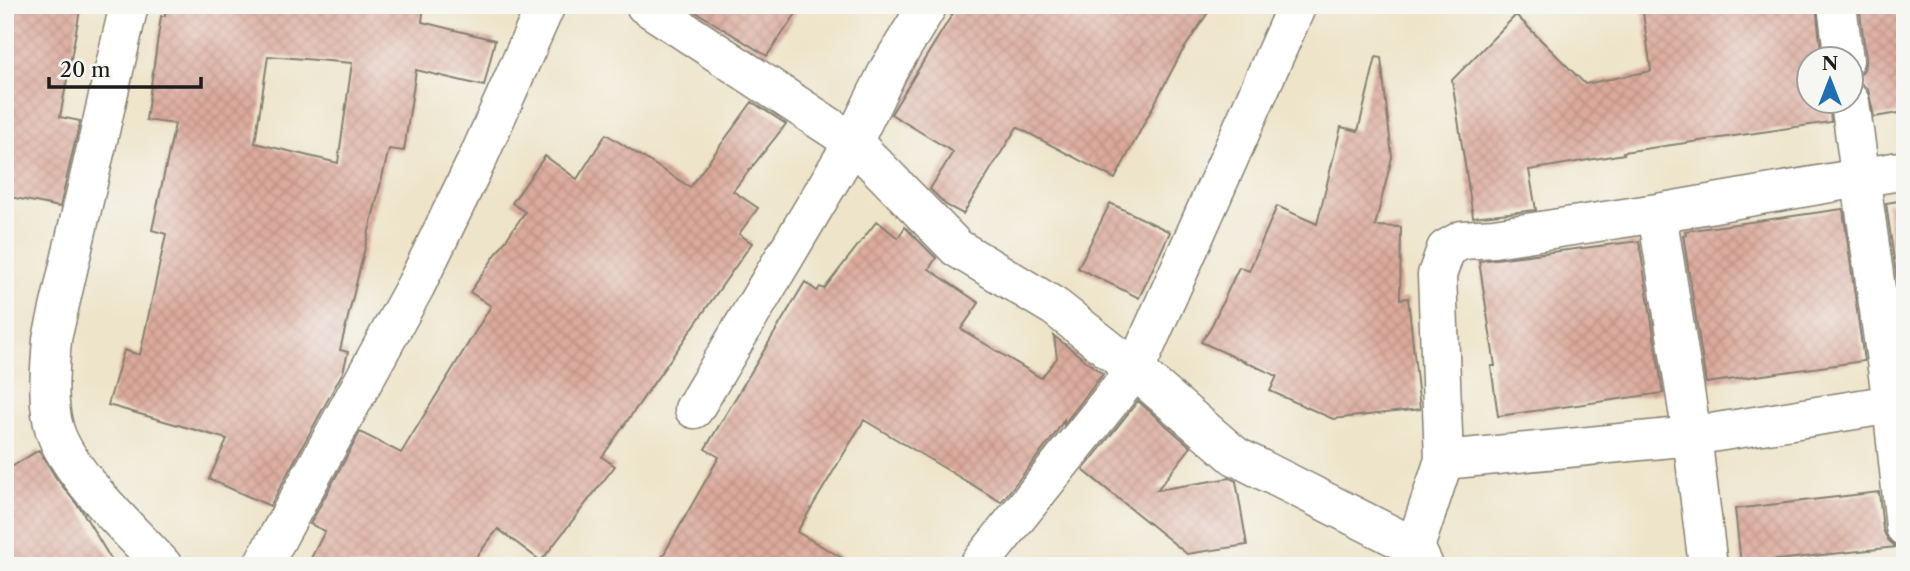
<svg xmlns="http://www.w3.org/2000/svg" width="1910" height="571" viewBox="0 0 1910 571" font-family="'Libre Caslon Text',serif">
  <style>
    .building { fill: url(#building-cross-hatch); fill-rule: evenodd }
    .lines { fill: none; stroke-linecap: round; stroke-linejoin: round }
    .street-casing { stroke: #858072; stroke-width: 41 }
    .street { stroke: #fff; stroke-width: 38 }
  </style>
  <defs>
    <pattern id="building-cross-hatch" width="8" height="8" patternUnits="userSpaceOnUse" patternTransform="scale(1.75)"><rect width="8" height="8" fill="#dcaa9c"/><path d="M0 0l8 8M0 8l8-8" fill="none" stroke="#bc9286"/></pattern>
  </defs>
  <rect width="100%" height="100%" fill="#f6f6f2"/>
  <filter id="ink" filterUnits="userSpaceOnUse"><feTurbulence type="fractalNoise" baseFrequency=".0143" numOctaves="2"/><feDisplacementMap in="SourceGraphic" scale="14" xChannelSelector="R" yChannelSelector="G"/><feConvolveMatrix kernelMatrix="1 2 1 2 8 2 1 2 1" color-interpolation-filters="sRGB"/></filter>
  <filter id="wash" filterUnits="userSpaceOnUse"><feTurbulence type="fractalNoise" baseFrequency=".00686" numOctaves="4" result="noise"/><feDisplacementMap in="SourceGraphic" scale="28" xChannelSelector="R" yChannelSelector="G"/><feGaussianBlur stdDeviation="1.57" result="paint"/><feColorMatrix in="noise" values="0 0 0 0 0 0 0 0 0 0 0 0 0 0 0 0 0 1.4 0 .05"/><feComposite in="paint" operator="in"/></filter>
  <g filter="url(#wash)">
    <rect width="100%" height="100%" fill="#eee4c9"/>
    <g id="blocks">
      <path class="building" d="M 5,5 L 81,5 L 60,117 L 80,121 L 60,207 L 5,196 Z
        M 165,5 L 424,5 L 422,22 L 495,40 L 484,86 L 416,70 L 404,151 L 389,149 L 340,350 L 348,352 L 343,372 L 270,506 L 209,479 L 227,439 L 108,405 L 124,350 L 140,355 L 166,234 L 152,230 L 175,124 L 146,120 L 161,16 L 165,16 ZM 268,56 L 352,63 L 338,163 L 255,143 Z
        M 685,5 L 802,5 L 767,56 Z
        M 958,5 L 1213,5 L 1180,55 L 1115,179 L 1017,127 L 963,214 L 946,205 L 930,189 L 953,152 L 891,114 Z
        M 1642,5 L 1816,5 L 1822,60 L 1809,60 L 1809,102 L 1829,102 L 1831,122 L 1623,152 L 1624,154 L 1529,170 L 1536,210 L 1473,217 L 1452,80 L 1516,15 L 1585,84 L 1651,71 Z
        M 1859,5 L 1905,5 L 1905,112 L 1874,117 L 1868,89 L 1859,82 L 1851,81 L 1858,77 L 1864,69 L 1866,58 Z
        M 1376,57 L 1381,58 L 1392,157 L 1375,226 L 1401,227 L 1400,299 L 1408,298 L 1420,409 L 1333,419 L 1270,391 L 1277,376 L 1201,342 L 1209,331 L 1239,267 L 1249,271 L 1277,206 L 1317,224 L 1341,127 L 1358,131 Z
        M 752,102 L 786,124 L 733,191 L 758,208 L 739,234 L 752,243 L 602,457 L 615,466 L 541,561 L 498,529 L 469,566 L 307,566 L 325,531 L 310,524 L 360,432 L 401,453 L 491,306 L 470,292 L 525,212 L 512,203 L 545,156 L 577,179 L 606,134 L 690,187 Z
        M 1905,200 L 1905,337 L 1886,203 Z
        M 1110,203 L 1170,232 L 1139,298 L 1078,268 Z
        M 1843,209 L 1864,361 L 1706,383 L 1683,235 L 1686,235 L 1685,231 Z
        M 877,221 L 898,238 L 905,227 L 936,258 L 929,269 L 979,303 L 961,329 L 1041,378 L 1057,358 L 1054,336 L 1103,374 L 1064,424 L 1064,420 L 1053,437 L 1001,502 L 864,420 L 797,532 L 856,566 L 657,566 L 719,457 L 705,449 L 805,282 L 817,291 L 820,287 L 824,289 Z
        M 1639,241 L 1663,393 L 1498,416 L 1491,366 L 1495,366 L 1479,261 Z
        M 1138,401 L 1191,447 L 1157,490 L 1230,478 L 1236,481 L 1247,545 L 1187,554 L 1083,470 Z
        M 39,450 L 56,478 L 82,511 L 115,566 L 5,566 L 5,471 Z
        M 1879,492 L 1883,530 L 1888,540 L 1896,547 L 1741,564 L 1735,509 Z"/>
    </g>
  </g>
  <g filter="url(#ink)">
    <use href="#blocks" fill-opacity="0" stroke="#858072" stroke-width="2"/>
    <g class="lines">
      <defs>
        <path id="street" d="M 129,5 L 52,339 C 50,368 46,402 55,431 C 69,474 131,531 163,566
          M 645,5 L 853,142 L 957,248 L 1055,307 L 1135,370 L 1235,456 L 1415,547
          M 1837,5 L 1844,60
          M 1850,102 L 1892,404 L 1905,527
          M 1657,213 L 1692,436 L 1708,566
          M 694,409 L 853,142 L 889,69 L 928,5
          M 1444,460 L 1692,436 L 1905,402
          M 262,566 L 416,285 L 478,158 L 546,5
          M 978,566 L 1135,370 L 1297,5
          M 1424,566 L 1415,547 L 1444,460 L 1437,275 L 1446,249 L 1462,240 L 1494,238 L 1657,213 L 1905,170"/>
      </defs>
      <use href="#street" class="street-casing"/>
      <use href="#street" class="street"/>
    </g>
  </g>
  <rect width="1910" height="571" fill="none" stroke="#f6f6f2" stroke-width="28"/>
  <g transform="translate(1830 80)"><circle r="33" fill="#f6f6f2" stroke="#9f9f9c" stroke-width="2"/>
  <path d="M0-5L12 26L0 18L-12 26Z" fill="#1f6fb2"/>
  <text y="-10" font-size="19" font-weight="bold" text-anchor="middle" fill="#1c1c1c">N</text>
  </g>
  <path d="M49 77v10h152v-10" fill="none" stroke="#1c1c1c" stroke-width="3.5"/>
  <text x="60" y="77" font-size="21" fill="#1c1c1c" stroke="#f6f6f2" stroke-width="5" paint-order="stroke">20 m</text>
</svg>
